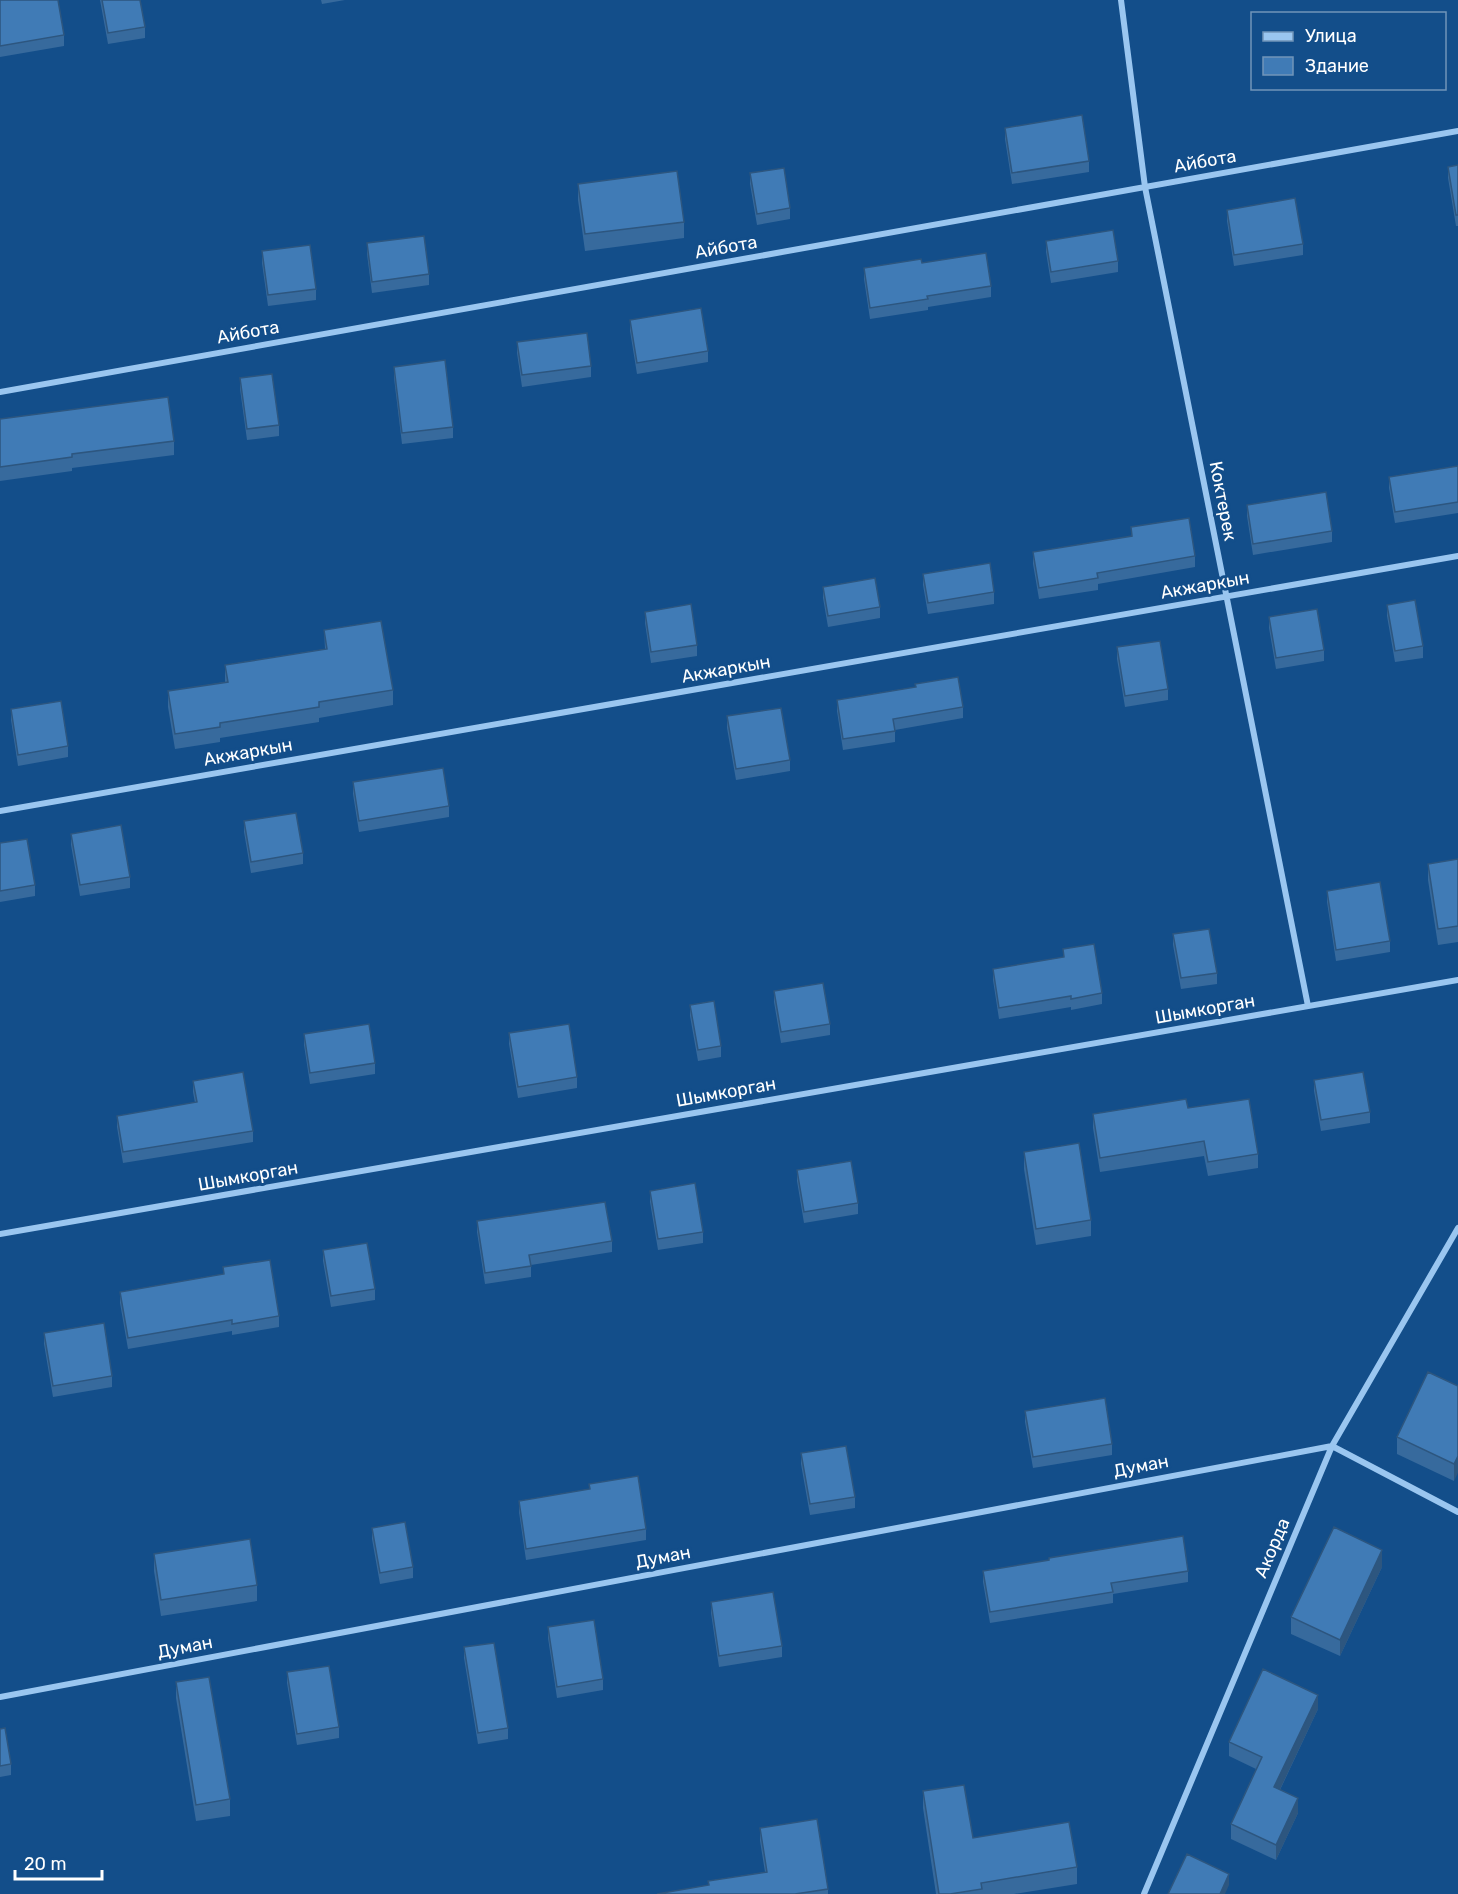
<svg xmlns="http://www.w3.org/2000/svg" width="1458" height="1894" viewBox="0 0 1458 1894" font-family="Rubik,sans-serif">
  <style>
    .lines { fill: none; stroke-linecap: round; stroke-linejoin: round }
    .street { stroke: #9ac6f0; stroke-width: 6 }
    .wall { fill: #376a9d }
    .shaded-wall { fill: #2d567f }
    .building { fill: #407bb6; stroke: #2d567f; stroke-width: 1.5 }
    .labels { text-anchor: middle; stroke-width: 6; stroke-linejoin: round; paint-order: stroke }
    .street-label { font-size: 18px; fill: #fff; stroke: #134e8a }
  </style>
  <rect width="100%" height="100%" fill="#134e8a"/>
  <g class="lines">
    <path class="street" d="M 1121,0 L 1145,187 L 1308,1006
      M 0,392 L 1458,131
      M 0,811 L 1458,556
      M 0,1234 L 1458,980
      M 0,1697 L 1332,1446 L 1458,1512
      M 1144,1894 L 1332,1446 L 1458,1228"/>
  </g>
  <path class="wall" d="M 0,0 L 64,35 L 64,46 L 0,57 Z
    M 100,0 L 140,0 L 145,27 L 145,38 L 108,44 Z
    M 321,0 L 345,0 L 322,4 Z
    M 1005,128 L 1089,161 L 1089,172 L 1012,184 L 1005,139 Z
    M 1458,165 L 1458,226 L 1456,226 L 1448,178 L 1448,167 Z
    M 750,173 L 790,208 L 790,219 L 757,225 L 750,184 Z
    M 578,184 L 684,222 L 684,238 L 585,251 L 578,200 Z
    M 1227,210 L 1303,244 L 1303,255 L 1234,266 L 1227,221 Z
    M 1046,241 L 1118,261 L 1118,272 L 1051,283 L 1046,252 Z
    M 367,243 L 429,274 L 429,285 L 372,293 L 367,254 Z
    M 262,251 L 316,289 L 316,300 L 268,306 L 262,263 Z
    M 922,263 L 991,286 L 991,297 L 928,307 L 928,310 L 870,319 L 864,279 L 864,268 Z
    M 630,320 L 708,351 L 708,362 L 637,374 L 630,331 Z
    M 517,342 L 591,366 L 591,377 L 522,387 L 517,353 Z
    M 394,367 L 453,427 L 453,438 L 402,444 L 394,378 Z
    M 240,378 L 279,425 L 279,436 L 247,440 L 240,389 Z
    M 0,419 L 174,441 L 174,455 L 72,468 L 72,471 L 0,481 Z
    M 1458,466 L 1458,513 L 1395,523 L 1389,488 L 1389,477 Z
    M 1247,505 L 1332,531 L 1332,542 L 1253,555 L 1247,516 Z
    M 1131,527 L 1195,556 L 1195,567 L 1098,584 L 1098,590 L 1039,599 L 1033,564 L 1033,552 L 1131,537 Z
    M 923,574 L 994,592 L 994,604 L 928,614 L 923,585 Z
    M 823,587 L 880,607 L 880,618 L 828,627 L 823,598 Z
    M 1387,605 L 1423,646 L 1423,658 L 1395,662 L 1387,616 Z
    M 645,612 L 697,645 L 697,656 L 651,663 L 645,623 Z
    M 1269,617 L 1324,650 L 1324,661 L 1276,669 L 1269,628 Z
    M 324,630 L 393,690 L 393,705 L 319,718 L 319,722 L 220,738 L 220,742 L 175,749 L 168,707 L 168,691 L 225,682 L 225,665 L 325,649 Z
    M 1117,647 L 1168,689 L 1168,700 L 1125,707 L 1117,659 Z
    M 915,684 L 963,707 L 963,718 L 895,730 L 895,742 L 843,750 L 837,711 L 837,700 L 915,687 Z
    M 11,709 L 68,746 L 68,757 L 18,766 L 11,720 Z
    M 727,716 L 790,760 L 790,771 L 736,780 L 727,728 Z
    M 353,782 L 449,806 L 449,817 L 359,832 L 353,794 Z
    M 244,821 L 303,853 L 303,864 L 251,873 L 244,832 Z
    M 71,834 L 130,877 L 130,888 L 80,896 L 71,845 Z
    M 0,843 L 35,885 L 35,896 L 0,902 Z
    M 1458,859 L 1458,942 L 1438,945 L 1428,880 L 1428,864 Z
    M 1327,891 L 1390,941 L 1390,952 L 1336,961 L 1327,902 Z
    M 1173,934 L 1217,973 L 1217,984 L 1181,989 L 1173,945 Z
    M 1063,949 L 1102,993 L 1102,1004 L 1071,1010 L 1071,1007 L 999,1019 L 993,980 L 993,969 L 1063,958 Z
    M 774,991 L 830,1024 L 830,1035 L 781,1043 L 774,1002 Z
    M 690,1005 L 721,1046 L 721,1057 L 698,1061 L 690,1016 Z
    M 509,1033 L 577,1077 L 577,1088 L 518,1098 L 509,1044 Z
    M 304,1034 L 375,1063 L 375,1074 L 310,1084 L 304,1045 Z
    M 1314,1080 L 1370,1112 L 1370,1123 L 1321,1131 L 1314,1091 Z
    M 193,1081 L 253,1131 L 253,1142 L 123,1163 L 117,1127 L 117,1116 L 195,1103 L 193,1092 Z
    M 1188,1108 L 1258,1154 L 1258,1168 L 1208,1176 L 1204,1156 L 1100,1172 L 1093,1128 L 1093,1114 Z
    M 1024,1152 L 1091,1220 L 1091,1236 L 1036,1245 L 1024,1169 Z
    M 797,1170 L 858,1203 L 858,1214 L 804,1223 L 797,1181 Z
    M 650,1191 L 703,1232 L 703,1243 L 658,1250 L 650,1202 Z
    M 477,1221 L 612,1241 L 612,1252 L 531,1265 L 531,1277 L 485,1284 L 477,1232 Z
    M 323,1250 L 375,1289 L 375,1300 L 331,1307 L 323,1261 Z
    M 223,1267 L 279,1316 L 279,1327 L 232,1335 L 232,1331 L 128,1349 L 120,1303 L 120,1292 L 223,1274 Z
    M 44,1333 L 112,1376 L 112,1387 L 53,1397 L 44,1344 Z
    M 1458,1386 L 1454,1481 L 1397,1454 L 1397,1437 Z
    M 1025,1411 L 1112,1444 L 1112,1455 L 1033,1468 L 1025,1422 Z
    M 801,1453 L 855,1497 L 855,1508 L 810,1515 L 801,1464 Z
    M 589,1484 L 646,1529 L 646,1540 L 526,1560 L 519,1512 L 519,1501 L 589,1489 Z
    M 372,1528 L 413,1567 L 413,1578 L 380,1584 L 372,1539 Z
    M 154,1554 L 257,1585 L 257,1601 L 161,1616 L 154,1571 Z
    M 1382,1567 L 1340,1656 L 1291,1634 L 1291,1617 Z
    M 983,1571 L 1188,1571 L 1188,1582 L 1113,1594 L 1113,1603 L 990,1623 L 983,1582 Z
    M 711,1602 L 782,1646 L 782,1657 L 719,1667 L 711,1613 Z
    M 548,1627 L 603,1679 L 603,1690 L 557,1698 L 548,1638 Z
    M 464,1647 L 508,1728 L 508,1739 L 478,1744 L 464,1658 Z
    M 287,1672 L 339,1727 L 339,1738 L 297,1745 L 287,1683 Z
    M 176,1682 L 230,1799 L 230,1816 L 196,1821 L 176,1698 Z
    M 1318,1709 L 1280,1790 L 1298,1813 L 1276,1860 L 1231,1839 L 1231,1824 L 1256,1769 L 1229,1756 L 1229,1742 Z
    M 0,1729 L 11,1764 L 11,1775 L 0,1777 Z
    M 923,1791 L 973,1838 L 1077,1867 L 1077,1884 L 1014,1894 L 936,1894 L 923,1808 Z
    M 760,1828 L 828,1889 L 828,1894 L 657,1894 L 708,1886 L 708,1881 L 765,1872 L 760,1841 Z"/>
  <path class="shaded-wall" d="M 1458,1456 L 1458,1473 L 1454,1481 L 1454,1464 Z
    M 1382,1550 L 1382,1567 L 1340,1656 L 1340,1640 Z
    M 1318,1695 L 1318,1709 L 1274,1802 L 1274,1787 Z
    M 1298,1798 L 1298,1813 L 1276,1860 L 1276,1845 Z
    M 1229,1874 L 1229,1885 L 1225,1894 L 1220,1894 Z"/>
  <path class="building" d="M 0,0 L 58,0 L 64,35 L 0,46 Z
    M 102,0 L 140,0 L 145,27 L 108,33 Z
    M 1082,115 L 1089,161 L 1012,173 L 1005,128 Z
    M 1458,165 L 1458,215 L 1456,215 L 1448,167 Z
    M 784,168 L 790,208 L 757,214 L 750,173 Z
    M 677,171 L 684,222 L 585,234 L 578,184 Z
    M 1295,198 L 1303,244 L 1234,255 L 1227,210 Z
    M 1113,230 L 1118,261 L 1051,272 L 1046,241 Z
    M 424,236 L 429,274 L 372,282 L 367,243 Z
    M 310,245 L 316,289 L 268,295 L 262,251 Z
    M 986,253 L 991,286 L 927,296 L 928,299 L 870,308 L 864,268 L 921,259 L 922,263 Z
    M 701,308 L 708,351 L 637,363 L 630,320 Z
    M 587,333 L 591,366 L 522,375 L 517,342 Z
    M 445,360 L 453,427 L 402,433 L 394,367 Z
    M 272,374 L 279,425 L 247,429 L 240,378 Z
    M 168,397 L 174,441 L 72,454 L 72,457 L 0,467 L 0,419 Z
    M 1458,466 L 1458,502 L 1395,512 L 1389,477 Z
    M 1326,492 L 1332,531 L 1253,544 L 1247,505 Z
    M 1189,518 L 1195,556 L 1097,573 L 1098,578 L 1039,588 L 1033,552 L 1132,536 L 1131,527 Z
    M 990,563 L 994,592 L 928,603 L 923,574 Z
    M 875,578 L 880,607 L 828,616 L 823,587 Z
    M 1415,600 L 1423,646 L 1395,651 L 1387,605 Z
    M 691,604 L 697,645 L 651,652 L 645,612 Z
    M 1317,609 L 1324,650 L 1276,658 L 1269,617 Z
    M 381,621 L 393,690 L 319,702 L 319,707 L 220,723 L 220,727 L 175,734 L 168,691 L 228,682 L 225,665 L 327,649 L 324,630 Z
    M 1160,641 L 1168,689 L 1125,696 L 1117,647 Z
    M 958,677 L 963,707 L 893,719 L 895,731 L 843,739 L 837,700 L 916,687 L 915,684 Z
    M 61,701 L 68,746 L 18,755 L 11,709 Z
    M 781,708 L 790,760 L 736,769 L 727,716 Z
    M 443,768 L 449,806 L 359,821 L 353,782 Z
    M 296,813 L 303,853 L 251,862 L 244,821 Z
    M 121,825 L 130,877 L 80,885 L 71,834 Z
    M 27,839 L 35,885 L 0,891 L 0,843 Z
    M 1458,859 L 1458,926 L 1438,929 L 1428,864 Z
    M 1380,882 L 1390,941 L 1336,950 L 1327,891 Z
    M 1209,929 L 1217,973 L 1181,978 L 1173,934 Z
    M 1094,944 L 1102,993 L 1071,999 L 1071,996 L 999,1008 L 993,969 L 1064,957 L 1063,949 Z
    M 823,983 L 830,1024 L 781,1032 L 774,991 Z
    M 714,1001 L 721,1046 L 698,1050 L 690,1005 Z
    M 369,1024 L 375,1063 L 310,1073 L 304,1034 Z
    M 569,1024 L 577,1077 L 518,1087 L 509,1033 Z
    M 243,1072 L 253,1131 L 123,1152 L 117,1116 L 197,1102 L 193,1081 Z
    M 1363,1072 L 1370,1112 L 1321,1120 L 1314,1080 Z
    M 1186,1099 L 1188,1108 L 1249,1099 L 1258,1154 L 1208,1162 L 1204,1141 L 1100,1158 L 1093,1114 Z
    M 1079,1143 L 1091,1220 L 1036,1229 L 1024,1152 Z
    M 851,1161 L 858,1203 L 804,1212 L 797,1170 Z
    M 695,1183 L 703,1232 L 658,1239 L 650,1191 Z
    M 605,1202 L 612,1241 L 529,1255 L 531,1266 L 485,1273 L 477,1221 Z
    M 367,1243 L 375,1289 L 331,1296 L 323,1250 Z
    M 270,1260 L 279,1316 L 232,1324 L 232,1320 L 128,1338 L 120,1292 L 224,1274 L 223,1267 Z
    M 104,1323 L 112,1376 L 53,1386 L 44,1333 Z
    M 1428,1372 L 1458,1386 L 1458,1456 L 1454,1464 L 1397,1437 Z
    M 1105,1398 L 1112,1444 L 1033,1457 L 1025,1411 Z
    M 846,1446 L 855,1497 L 810,1504 L 801,1453 Z
    M 638,1476 L 646,1529 L 526,1549 L 519,1501 L 590,1489 L 589,1484 Z
    M 405,1522 L 413,1567 L 380,1573 L 372,1528 Z
    M 1334,1527 L 1382,1550 L 1340,1640 L 1291,1617 Z
    M 1183,1536 L 1188,1571 L 1111,1583 L 1113,1592 L 990,1612 L 983,1571 L 1049,1560 L 1049,1558 Z
    M 250,1539 L 257,1585 L 161,1600 L 154,1554 Z
    M 773,1592 L 782,1646 L 719,1656 L 711,1602 Z
    M 594,1620 L 603,1679 L 557,1687 L 548,1627 Z
    M 494,1643 L 508,1728 L 478,1733 L 464,1647 Z
    M 329,1666 L 339,1727 L 297,1734 L 287,1672 Z
    M 1263,1669 L 1318,1695 L 1274,1787 L 1298,1798 L 1276,1845 L 1231,1824 L 1262,1757 L 1229,1742 Z
    M 209,1677 L 230,1799 L 196,1805 L 176,1682 Z
    M 5,1728 L 11,1764 L 0,1766 L 0,1729 Z
    M 964,1785 L 973,1838 L 1069,1822 L 1077,1867 L 981,1883 L 982,1889 L 950,1894 L 939,1894 L 923,1791 Z
    M 817,1819 L 828,1889 L 795,1894 L 657,1894 L 709,1885 L 708,1881 L 767,1872 L 760,1828 Z
    M 1187,1854 L 1229,1874 L 1220,1894 L 1168,1894 Z"/>
  <g class="labels">
    <g class="street-label">
      <text transform="translate(1205 161) rotate(-10)" y="6">Айбота</text>
      <text transform="translate(726 247) rotate(-10)" y="6">Айбота</text>
      <text transform="translate(248 332) rotate(-10)" y="6">Айбота</text>
      <text transform="translate(1223 501) rotate(79)" y="6">Коктерек</text>
      <text transform="translate(1205 585) rotate(-10)" y="6">Акжаркын</text>
      <text transform="translate(726 669) rotate(-10)" y="6">Акжаркын</text>
      <text transform="translate(248 752) rotate(-10)" y="6">Акжаркын</text>
      <text transform="translate(1205 1009) rotate(-10)" y="6">Шымкорган</text>
      <text transform="translate(726 1092) rotate(-10)" y="6">Шымкорган</text>
      <text transform="translate(248 1176) rotate(-10)" y="6">Шымкорган</text>
      <text transform="translate(1141 1466) rotate(-11)" y="6">Думан</text>
      <text transform="translate(1272 1548) rotate(-67)" y="6">Акорда</text>
      <text transform="translate(663 1557) rotate(-11)" y="6">Думан</text>
      <text transform="translate(185 1647) rotate(-11)" y="6">Думан</text>
    </g>
  </g>
  <rect x="1251" y="12" width="195" height="78" fill="#134e8a" stroke="#7195b9" stroke-width="1.5"/>
  <rect x="1263" y="32" width="30" height="9" fill="#9ac6f0" stroke="#7195b9" stroke-width="1.5"/>
  <text x="1305" y="42" font-size="18" fill="#ffffff">Улица</text>
  <rect x="1263" y="57" width="30" height="18" fill="#407bb6" stroke="#7195b9" stroke-width="1.5"/>
  <text x="1305" y="72" font-size="18" fill="#ffffff">Здание</text>
  <path d="M15 1870v9h87v-9" fill="none" stroke="#ffffff" stroke-width="3"/>
  <text x="24" y="1870" font-size="18" fill="#ffffff" stroke="#134e8a" stroke-width="4.5" paint-order="stroke">20 m</text>
</svg>
